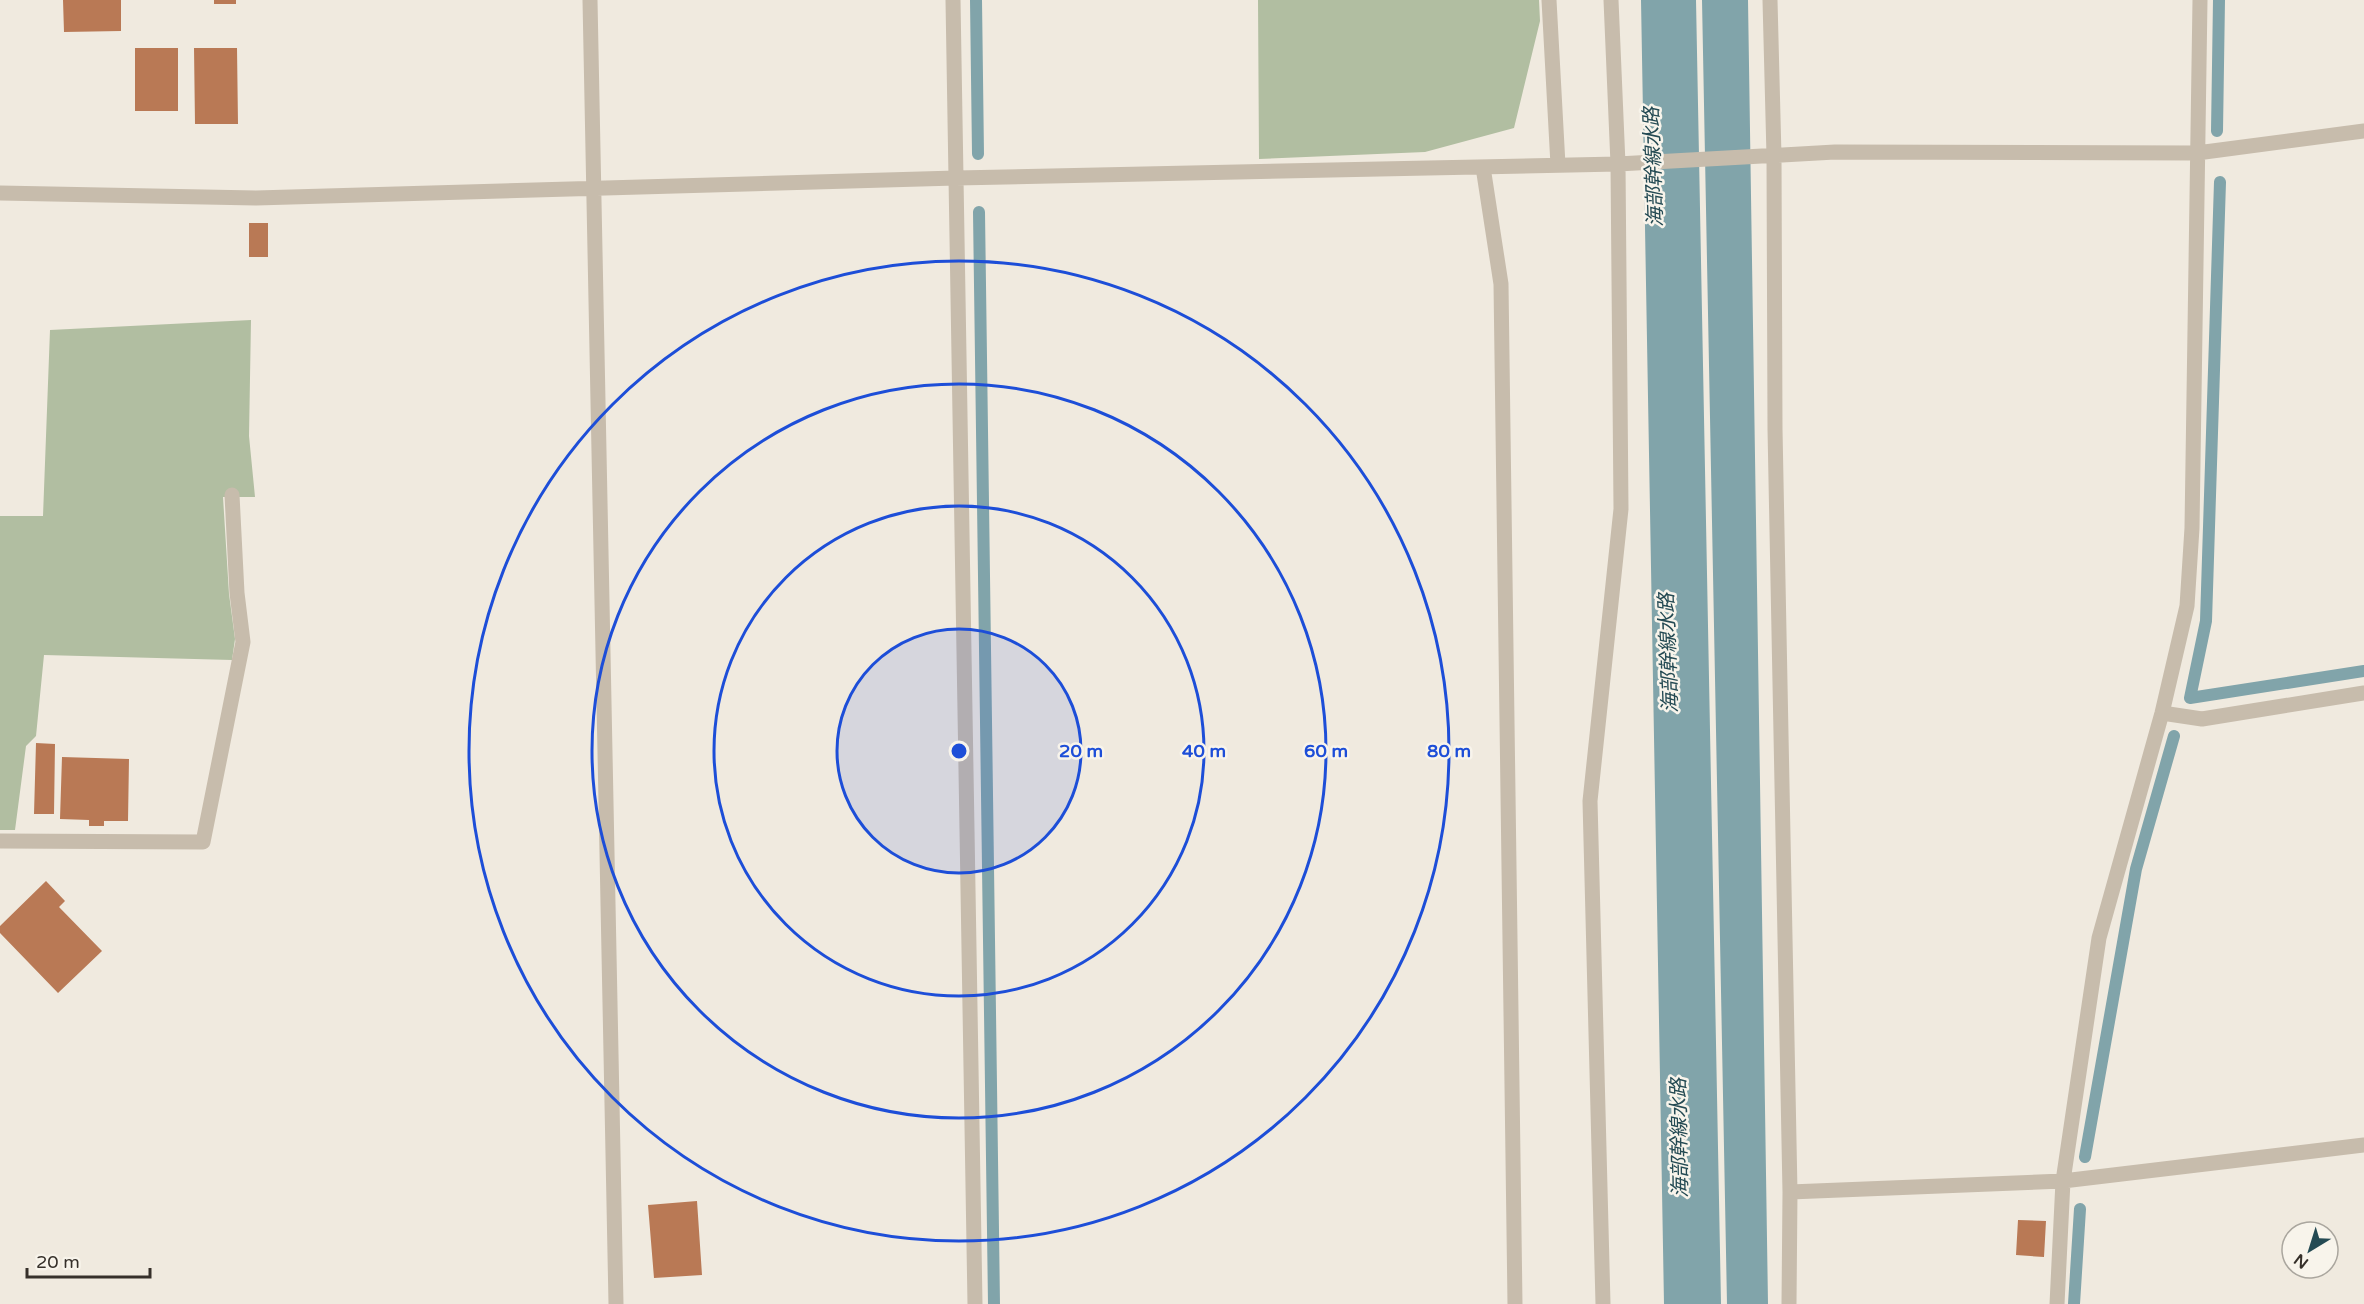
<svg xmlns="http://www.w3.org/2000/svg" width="2364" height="1304" viewBox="0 0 2364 1304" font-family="'Varela Round','Noto Sans JP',sans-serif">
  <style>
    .green { fill: #b1bea1 }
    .water { fill: #81a4aa }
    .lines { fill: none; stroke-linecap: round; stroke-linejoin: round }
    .stream { stroke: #81a4aa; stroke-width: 12 }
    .building { fill: #b97955 }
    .minor { stroke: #c7bcac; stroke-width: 15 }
    .ring { fill: none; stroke: #1d4ed8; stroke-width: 3 }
    .labels { text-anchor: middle; stroke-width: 5; stroke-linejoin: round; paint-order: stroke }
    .water-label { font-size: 20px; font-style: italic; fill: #244a53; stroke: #f8f4eb }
    .centre { fill: #1d4ed8; stroke: #f8f4eb; stroke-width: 3 }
    .ring-label { font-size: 18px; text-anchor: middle; font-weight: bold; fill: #1d4ed8; stroke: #f8f4eb; stroke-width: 5; stroke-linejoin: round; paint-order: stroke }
  </style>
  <rect width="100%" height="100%" fill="#f0eadf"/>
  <path class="green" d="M 1258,0 L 1539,0 L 1540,21 L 1514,128 L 1425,152 L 1259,159 Z
    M 251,320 L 249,436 L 255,497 L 223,497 L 229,594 L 235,639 L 232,660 L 44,655 L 36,736 L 26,746 L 15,830 L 0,830 L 0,516 L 43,516 L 50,330 Z"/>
  <path class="water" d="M 1641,0 L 1696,0 L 1721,1304 L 1664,1304 Z
    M 1702,0 L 1748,0 L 1768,1304 L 1727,1304 Z"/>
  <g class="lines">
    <path class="stream" d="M 976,0 L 978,154
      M 2217,131 L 2219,0
      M 2220,182 L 2206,621 L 2190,698 L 2364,671
      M 979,212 L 994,1304
      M 2085,1157 L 2136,869 L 2174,736
      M 2074,1304 L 2080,1209"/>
  </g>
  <path class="building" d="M 63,0 L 121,0 L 121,31 L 64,32 Z
    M 214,0 L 236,0 L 236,4 L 214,4 Z
    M 135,48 L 178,48 L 178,111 L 135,111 Z
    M 194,48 L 237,48 L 238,124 L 195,124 Z
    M 249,223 L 268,223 L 268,257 L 249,257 Z
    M 36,743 L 55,744 L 54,814 L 34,814 Z
    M 62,757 L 129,759 L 128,821 L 104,821 L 104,826 L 89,826 L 89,820 L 60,819 Z
    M 46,881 L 65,901 L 59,907 L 102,951 L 58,993 L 0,933 L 0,926 Z
    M 697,1201 L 702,1275 L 654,1278 L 648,1205 Z
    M 2018,1220 L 2046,1221 L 2044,1257 L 2016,1255 Z"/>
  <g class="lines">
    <path class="minor" d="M 590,0 L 616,1304
      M 953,0 L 975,1304
      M 1549,0 L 1558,165
      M 1770,0 L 1774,156 L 1775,429 L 1790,1192 L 1789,1304
      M 1483,167 L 1501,284 L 1515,1304
      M 0,193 L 256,198 L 956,178 L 1618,164 L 1835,152 L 2197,153 L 2364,131
      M 2162,713 L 2202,719 L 2364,693
      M 0,841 L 203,842 L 243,642 L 237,593 L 232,495
      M 1790,1192 L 2063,1181 L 2364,1145
      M 1603,1304 L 1590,801 L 1621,509 L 1618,164 L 1611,0
      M 2057,1304 L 2063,1181 L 2099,938 L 2162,713 L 2187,606 L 2192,528 L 2200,0"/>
  </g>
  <circle cx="959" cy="751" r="122" fill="#1d4ed8" fill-opacity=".12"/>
  <g class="ring">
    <circle cx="959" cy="751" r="122"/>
    <circle cx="959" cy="751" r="245"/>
    <circle cx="959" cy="751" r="367"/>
    <circle cx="959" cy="751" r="490"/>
  </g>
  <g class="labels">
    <g class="water-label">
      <text transform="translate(1653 167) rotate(-92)" y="7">海部幹線水路</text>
      <text transform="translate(1668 653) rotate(-92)" y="7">海部幹線水路</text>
      <text transform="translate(1679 1138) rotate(-91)" y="7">海部幹線水路</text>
    </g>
  </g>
  <circle cx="959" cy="751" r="9" class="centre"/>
  <g class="ring-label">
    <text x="1081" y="757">20 m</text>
    <text x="1204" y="757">40 m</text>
    <text x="1326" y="757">60 m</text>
    <text x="1449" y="757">80 m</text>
  </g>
  <g transform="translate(2310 1250) rotate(218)"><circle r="28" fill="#f8f4eb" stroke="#aaa69e" stroke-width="1.5"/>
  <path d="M0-4.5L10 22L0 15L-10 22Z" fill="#244a53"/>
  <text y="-9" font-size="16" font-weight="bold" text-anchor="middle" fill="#36302a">N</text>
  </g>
  <path d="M27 1268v9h123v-9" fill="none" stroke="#36302a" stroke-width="3"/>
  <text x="36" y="1268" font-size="18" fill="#36302a" stroke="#f8f4eb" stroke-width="4.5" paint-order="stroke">20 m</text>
</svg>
